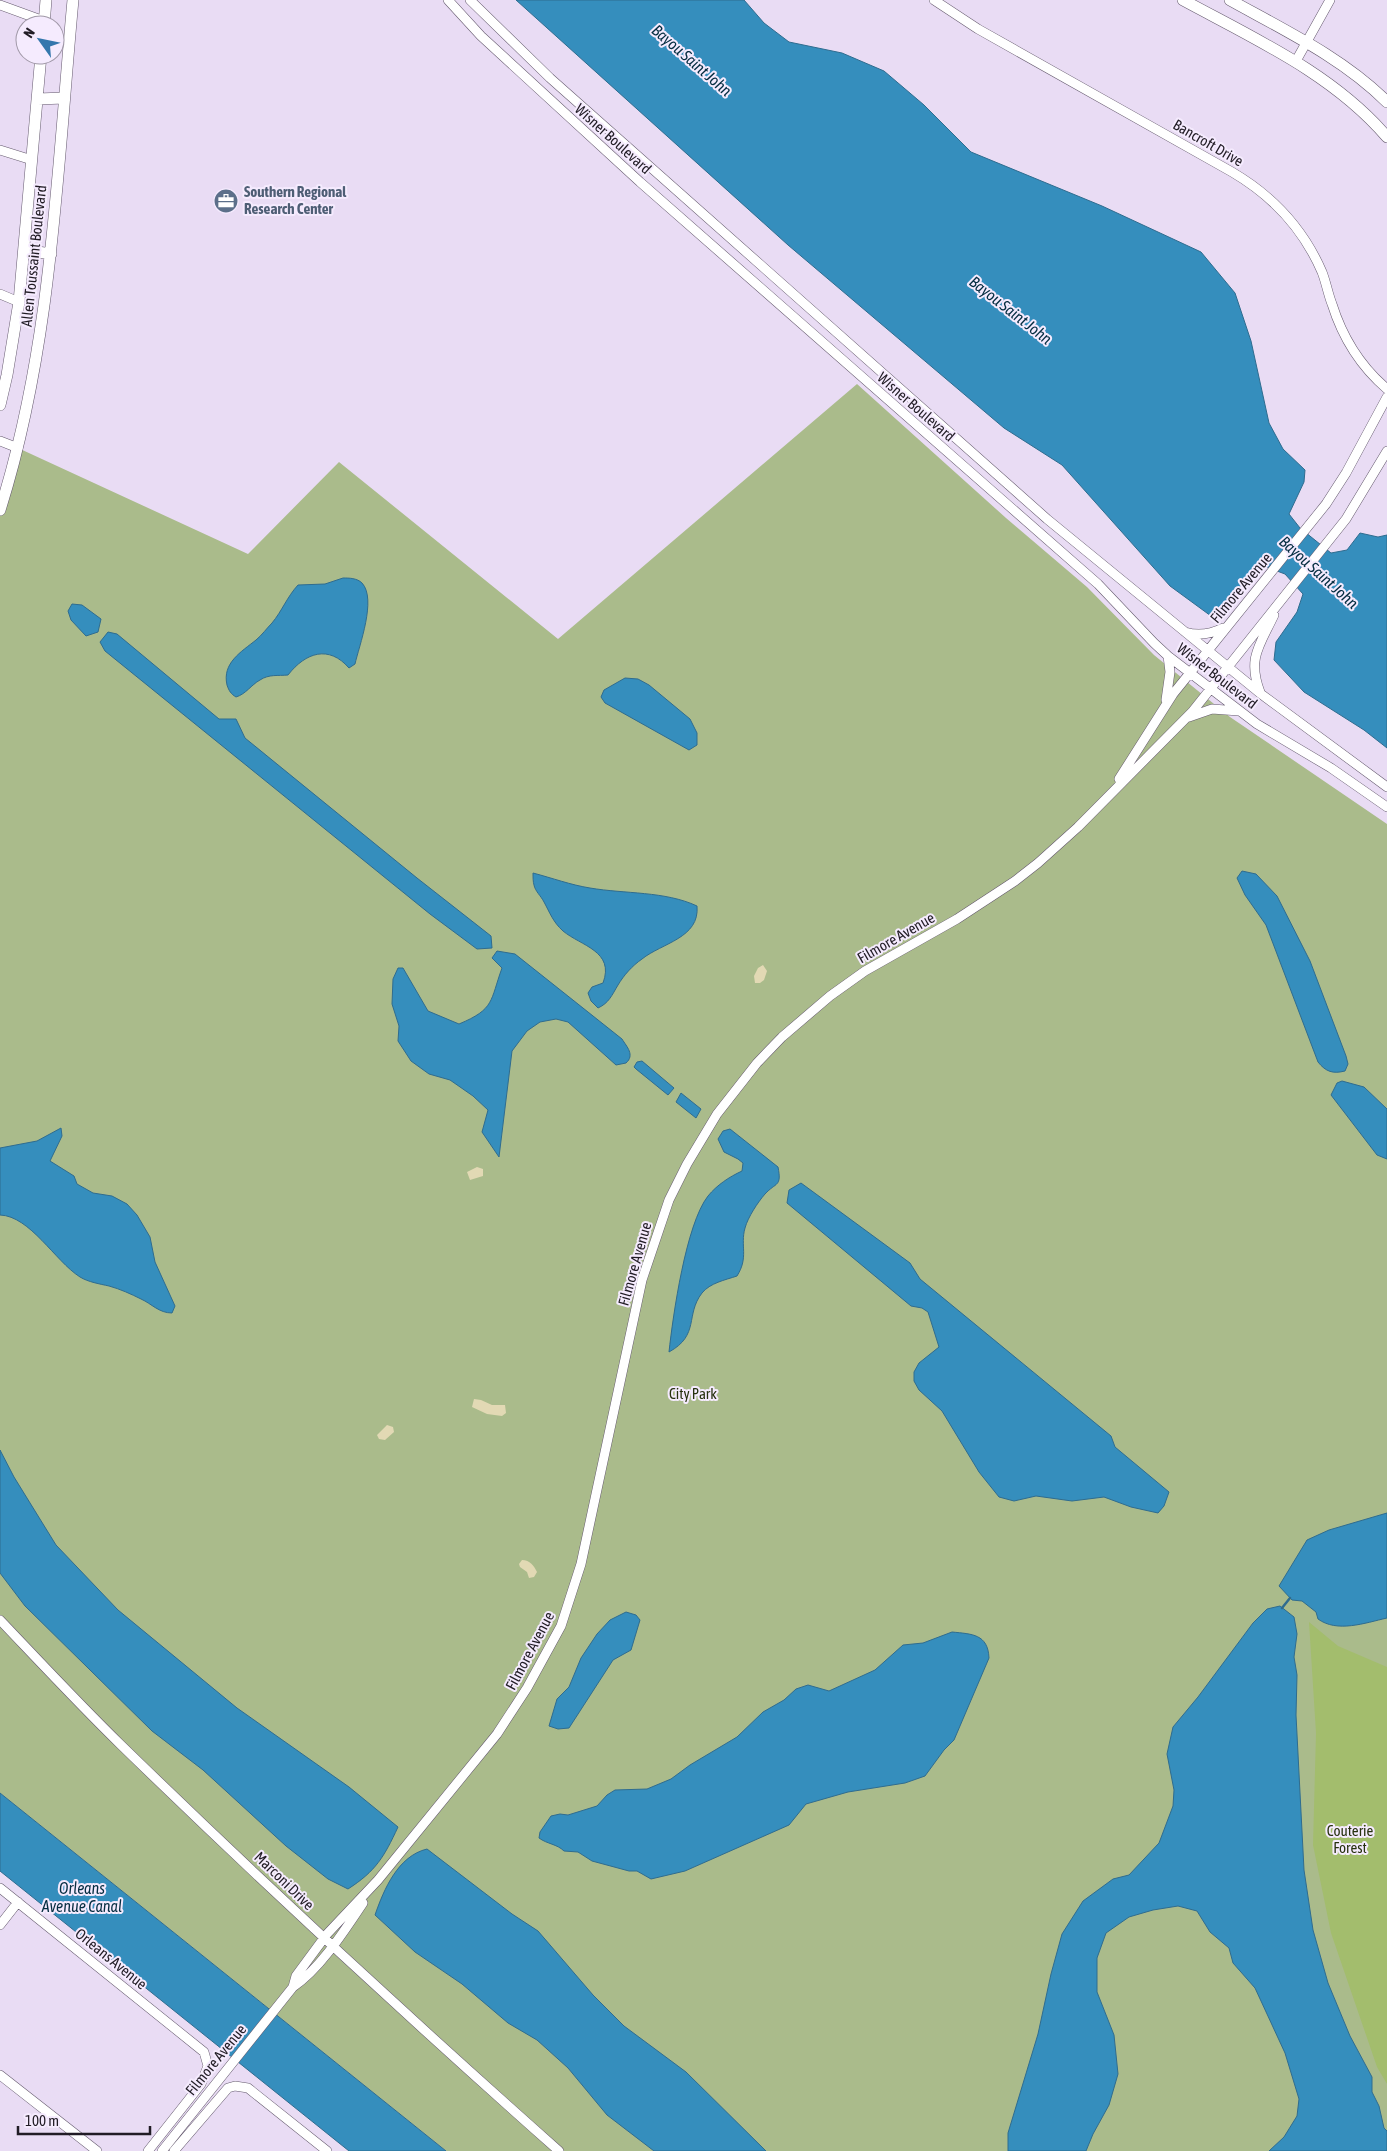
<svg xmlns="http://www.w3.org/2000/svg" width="1387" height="2151" viewBox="0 0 1387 2151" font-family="'Asap Condensed',sans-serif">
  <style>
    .green { fill: #aabb8b }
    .forest { fill: #a3bd6d }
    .sand { fill: #e2d9b4 }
    .water { fill: #358ebd; stroke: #2f6c8f }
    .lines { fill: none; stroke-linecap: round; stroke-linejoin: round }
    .stream { stroke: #2f6c8f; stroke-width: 2.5 }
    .minor-casing { stroke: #655a6e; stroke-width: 10 }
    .major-casing { stroke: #655a6e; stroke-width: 12 }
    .minor { stroke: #fff; stroke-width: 9 }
    .major { stroke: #fff; stroke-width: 11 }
    .labels { text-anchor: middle; stroke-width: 4; stroke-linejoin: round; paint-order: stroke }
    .street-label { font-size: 15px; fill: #211c25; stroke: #f5ebfe }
    .service-label { font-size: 15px; font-weight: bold; fill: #4e5e75; stroke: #f5ebfe; text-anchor: start }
    .park-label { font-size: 15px; fill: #27310f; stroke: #f5ebfe }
    .water-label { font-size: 16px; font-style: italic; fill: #052d41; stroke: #f5ebfe }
  </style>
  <rect width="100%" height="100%" fill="#e9dcf4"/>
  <path class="green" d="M 857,384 L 1006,518 L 1087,587 L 1154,655 L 1230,717 L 1387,824 L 1387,2151 L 446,2151 L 0,1793 L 0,510 L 18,448 L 248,554 L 339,462 L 558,639 Z"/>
  <path class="forest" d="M 1309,1622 L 1338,1646 L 1387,1667 L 1387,2084 L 1377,2067 L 1331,1933 L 1313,1845 L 1316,1733 Z"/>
  <path class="sand" d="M 763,965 L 767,971 L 764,980 L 760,983 L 755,983 L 754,976 L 758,968 Z
    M 477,1167 L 483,1169 L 483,1176 L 470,1180 L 467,1172 Z
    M 474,1399 L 481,1400 L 492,1405 L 505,1405 L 506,1413 L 502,1416 L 487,1414 L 472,1407 Z
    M 387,1425 L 393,1427 L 394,1432 L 385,1440 L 379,1439 L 377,1435 Z
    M 522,1560 C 530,1560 534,1566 537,1572 L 534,1577 L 529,1578 L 527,1572 L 520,1567 L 519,1564 Z"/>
  <path class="water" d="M 516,0 L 744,0 L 764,23 L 789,42 L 842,53 L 884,71 L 924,105 L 971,152 L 1102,206 L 1201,252 L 1235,293 L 1251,341 L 1269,423 L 1283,449 L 1305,470 L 1304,482 L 1289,514 L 1300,528 L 1331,553 L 1347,550 L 1360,533 L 1378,537 L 1387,535 L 1387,748 L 1364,730 L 1304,692 L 1274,660 L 1276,642 L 1297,612 L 1303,594 L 1285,574 L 1261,565 L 1211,616 L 1170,586 L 1062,465 L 1004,428 L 788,245 Z
    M 343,578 C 349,578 357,578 362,583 C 377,599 359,646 355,664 L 349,668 C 329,645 306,652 288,675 C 278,676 269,674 260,680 C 251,685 246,694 236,697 C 231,694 229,691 227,685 C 222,663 241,652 256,640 C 262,635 267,628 272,623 C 282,611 287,597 298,585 L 325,584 Z
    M 72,604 L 82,605 L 101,619 L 98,632 L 86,636 L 71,620 L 68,611 Z
    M 108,632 L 117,634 L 219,719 L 236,719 L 245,738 L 417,878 L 491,936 L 492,948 L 477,949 L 430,914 L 105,651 L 100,642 Z
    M 625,678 L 638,679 L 649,685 L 690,719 L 697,733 L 697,745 L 689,750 L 605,703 L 601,697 L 604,690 Z
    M 1242,871 L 1256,874 L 1277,896 L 1310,961 L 1346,1056 L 1348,1064 L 1345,1071 C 1333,1074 1326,1072 1318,1062 L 1266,925 L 1245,895 L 1237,878 Z
    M 533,873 C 552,878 571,885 590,888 C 625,894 665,891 697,906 C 700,938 662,943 642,959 C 632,966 624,975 618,985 C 612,995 609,1003 598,1008 L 591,1001 L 588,993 L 592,987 L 603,983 C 615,951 581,946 563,931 C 553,922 550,913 544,902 C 541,896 535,891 534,885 C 533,882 533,877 533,873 Z
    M 497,951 L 515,954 L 622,1039 C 627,1047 635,1055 626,1063 L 616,1065 L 568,1022 L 556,1019 L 540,1022 L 527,1031 L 512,1051 L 499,1157 L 482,1132 L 488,1110 L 473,1096 L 450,1080 L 429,1074 L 411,1061 L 398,1041 L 399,1026 L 392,1004 L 393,979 L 398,968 L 403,968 L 428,1011 L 459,1024 C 495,1009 490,1001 502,968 L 492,958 Z
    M 642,1061 L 674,1088 L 668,1095 L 636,1069 L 634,1067 L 637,1062 Z
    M 1342,1081 L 1364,1087 L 1387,1109 L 1387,1159 L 1377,1155 L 1331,1095 L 1337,1083 Z
    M 681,1093 L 701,1109 L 696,1118 L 676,1102 Z
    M 61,1128 L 62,1136 L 50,1161 L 74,1176 L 77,1184 L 93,1193 L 112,1196 L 127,1204 L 137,1215 L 150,1237 L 155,1262 L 175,1306 L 172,1313 C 159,1313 152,1304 141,1299 C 131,1294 120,1289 109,1286 C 100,1284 88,1282 80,1277 C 55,1261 30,1216 0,1215 L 0,1148 L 37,1141 Z
    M 730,1129 L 778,1167 C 782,1187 776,1182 765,1194 C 758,1202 748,1217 745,1228 C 740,1246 749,1257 737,1276 C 725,1280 710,1283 702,1293 C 685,1315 700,1335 669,1352 C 673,1315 686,1224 708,1196 C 717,1185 729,1177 742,1171 L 743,1163 L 738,1159 L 724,1152 L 718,1139 L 723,1131 Z
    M 801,1183 L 910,1263 L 920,1279 L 1111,1436 L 1115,1447 L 1169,1492 L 1164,1506 L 1158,1513 L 1131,1507 L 1104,1497 L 1072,1501 L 1036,1496 L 1014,1501 L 999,1497 L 979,1472 L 942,1411 L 919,1390 L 914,1381 L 914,1372 L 919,1363 L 939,1347 L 928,1312 L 922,1308 L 911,1306 L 787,1203 L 789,1190 Z
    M 0,1450 L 14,1477 L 56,1545 L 118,1610 L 237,1708 L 349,1787 L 398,1827 C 384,1857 376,1871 348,1889 L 328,1879 L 286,1846 L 203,1770 L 152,1731 L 25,1606 L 0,1573 Z
    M 1387,1513 L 1387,1618 C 1365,1623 1337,1633 1318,1619 L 1316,1612 L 1302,1601 L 1292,1600 L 1279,1586 L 1307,1540 L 1329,1530 Z
    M 1280,1606 L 1294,1617 L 1297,1634 L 1294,1657 L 1297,1675 L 1296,1715 L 1304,1870 L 1313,1930 L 1328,1983 L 1350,2036 L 1372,2077 L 1372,2092 L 1379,2106 L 1384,2128 L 1387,2131 L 1387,2151 L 1269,2151 L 1284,2137 L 1297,2116 L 1299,2099 L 1285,2053 L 1255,1988 L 1233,1963 L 1229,1948 L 1210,1932 L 1197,1911 L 1178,1906 L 1153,1910 L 1129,1917 L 1106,1933 L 1097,1958 L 1097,1992 L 1114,2035 L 1118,2074 L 1109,2105 L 1093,2134 L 1086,2151 L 1008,2151 L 1008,2133 L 1038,2034 L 1051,1974 L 1062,1934 L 1083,1901 L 1113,1879 L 1129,1875 L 1159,1843 L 1173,1806 L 1174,1790 L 1167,1754 L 1173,1727 L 1198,1697 L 1253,1623 L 1267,1609 Z
    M 626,1612 L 636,1615 L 640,1620 L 631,1650 L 613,1660 L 569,1728 L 558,1729 L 549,1726 L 557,1699 L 569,1687 L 581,1658 L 597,1634 L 610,1620 Z
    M 952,1632 C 972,1634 988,1634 989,1658 L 954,1740 L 944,1750 L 925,1776 L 905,1783 L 848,1792 L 806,1804 L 789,1825 L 685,1871 L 651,1879 L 637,1871 L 629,1871 L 592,1861 L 578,1852 L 564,1851 C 557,1844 547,1844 539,1838 L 540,1832 L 551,1816 L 560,1814 L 568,1815 L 597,1806 L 607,1795 L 615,1790 L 647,1789 L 671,1779 L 690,1765 L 737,1737 L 763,1712 L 784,1700 L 796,1689 L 808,1685 L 829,1691 L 875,1670 L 903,1645 L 923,1643 Z
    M 0,1793 L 446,2151 L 349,2151 L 0,1871 Z
    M 427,1849 L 512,1914 L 538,1931 L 593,1995 L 624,2026 L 686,2072 L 766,2151 L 654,2151 L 607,2115 L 568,2068 L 537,2040 L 508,2023 L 462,1984 L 415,1952 L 375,1915 C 384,1889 398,1856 427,1849 Z"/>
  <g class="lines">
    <path class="stream" d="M 1282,1608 L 1290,1598"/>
    <defs>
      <path id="minor" d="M 448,0 L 481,36 L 640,182 L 1098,584 L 1154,643 L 1168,656 L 1257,724 L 1331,768 L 1387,807
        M 470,0 L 550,78 L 1047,519 L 1261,694 L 1387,787
        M 934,0 L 978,29 L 1232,172 C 1273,196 1303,228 1322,272 C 1326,282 1328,294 1332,304 C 1343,339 1360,366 1387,389
        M 0,5 L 44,21
        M 1296,61 L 1330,0
        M 0,150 L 32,160
        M 0,294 L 19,302
        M 0,441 L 18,448
        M 1185,632 C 1198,636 1211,634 1223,628
        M 1260,692 C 1247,658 1260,645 1274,615
        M 1166,700 L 1170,672 L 1168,656
        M 1189,717 L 1212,709 L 1239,711
        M 1119,779 L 1173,694 L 1326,504 L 1346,473 L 1387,397
        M 0,1620 C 40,1662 80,1705 121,1745 C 264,1884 410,2019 559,2151
        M 0,1888 L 204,2052 L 208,2066 L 201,2084 L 148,2151
        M 0,1925 L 18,1902
        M 293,1987 L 296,1976 L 327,1934 L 378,1880 L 497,1734 L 527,1688 L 561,1626 L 581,1564 L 642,1280 L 669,1200 L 687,1164 L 717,1114 L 757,1063 L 782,1037 L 830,996 L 865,971 L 957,919 L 1015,881 L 1038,863 L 1078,827 L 1192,712 L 1346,519 L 1387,451
        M 0,2075 L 97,2151
        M 162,2151 L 293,1987 C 320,1969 345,1930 363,1903
        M 174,2151 L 228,2088 L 235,2086 L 248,2088 L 327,2151"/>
      <path id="major" d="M 1183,0 C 1255,39 1333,74 1387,137
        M 1230,0 C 1284,30 1343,58 1387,102
        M 44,25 L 46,0
        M 38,99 L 64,98
        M 24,250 L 51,254
        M 0,405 L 7,375 L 19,302 L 41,55
        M 0,510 C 52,345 57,171 73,0"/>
    </defs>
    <use href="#minor" class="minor-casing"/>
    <use href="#major" class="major-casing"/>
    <use href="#minor" class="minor"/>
    <use href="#major" class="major"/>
  </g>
  <defs>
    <symbol id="office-disc" viewBox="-11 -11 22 22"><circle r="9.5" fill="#5c6f8a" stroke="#f5ebfe"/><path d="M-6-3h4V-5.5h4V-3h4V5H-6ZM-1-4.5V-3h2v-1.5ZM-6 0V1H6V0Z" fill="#fff"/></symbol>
  </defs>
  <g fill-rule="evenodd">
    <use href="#office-disc" x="212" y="187" width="28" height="28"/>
  </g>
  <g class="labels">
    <g class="street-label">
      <text transform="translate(613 139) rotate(42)" y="5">Wisner Boulevard</text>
      <text transform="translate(1208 143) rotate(30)" y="5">Bancroft Drive</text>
      <text transform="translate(34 256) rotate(-84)" y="5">Allen Toussaint Boulevard</text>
      <text transform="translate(916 407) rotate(41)" y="5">Wisner Boulevard</text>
      <text transform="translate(1241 588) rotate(-50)" y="5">Filmore Avenue</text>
      <text transform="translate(1217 676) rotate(38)" y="5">Wisner Boulevard</text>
      <text transform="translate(896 938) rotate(-30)" y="5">Filmore Avenue</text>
      <text transform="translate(635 1264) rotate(-74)" y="5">Filmore Avenue</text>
      <text transform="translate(530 1651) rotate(-62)" y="5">Filmore Avenue</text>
      <text transform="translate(284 1881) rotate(44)" y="5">Marconi Drive</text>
      <text transform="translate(111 1959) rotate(39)" y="5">Orleans Avenue</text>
      <text transform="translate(216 2060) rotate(-51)" y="5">Filmore Avenue</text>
    </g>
    <g class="service-label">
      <text x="244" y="197">Southern Regional<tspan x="244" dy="17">Research Center</tspan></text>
    </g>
    <g class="park-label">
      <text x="693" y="1399">City Park</text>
      <text x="1350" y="1836">Couterie<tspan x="1350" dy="17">Forest</tspan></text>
    </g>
    <g class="water-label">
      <text transform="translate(692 60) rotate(41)" y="6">Bayou Saint John</text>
      <text transform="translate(1011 310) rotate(38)" y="6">Bayou Saint John</text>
      <text transform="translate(1319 572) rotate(42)" y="6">Bayou Saint John</text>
      <text x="82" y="1894">Orleans<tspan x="82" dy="18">Avenue Canal</tspan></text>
    </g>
  </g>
  <g transform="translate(40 40) rotate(303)"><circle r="24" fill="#f5ebfe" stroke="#a098a7"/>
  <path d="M0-4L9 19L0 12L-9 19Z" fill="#3477ad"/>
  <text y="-8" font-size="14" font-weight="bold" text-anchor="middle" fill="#211c25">N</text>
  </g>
  <path d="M18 2126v8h132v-8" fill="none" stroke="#211c25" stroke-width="2.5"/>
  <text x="25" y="2126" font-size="15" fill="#211c25" stroke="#f5ebfe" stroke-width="4" paint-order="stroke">100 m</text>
</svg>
